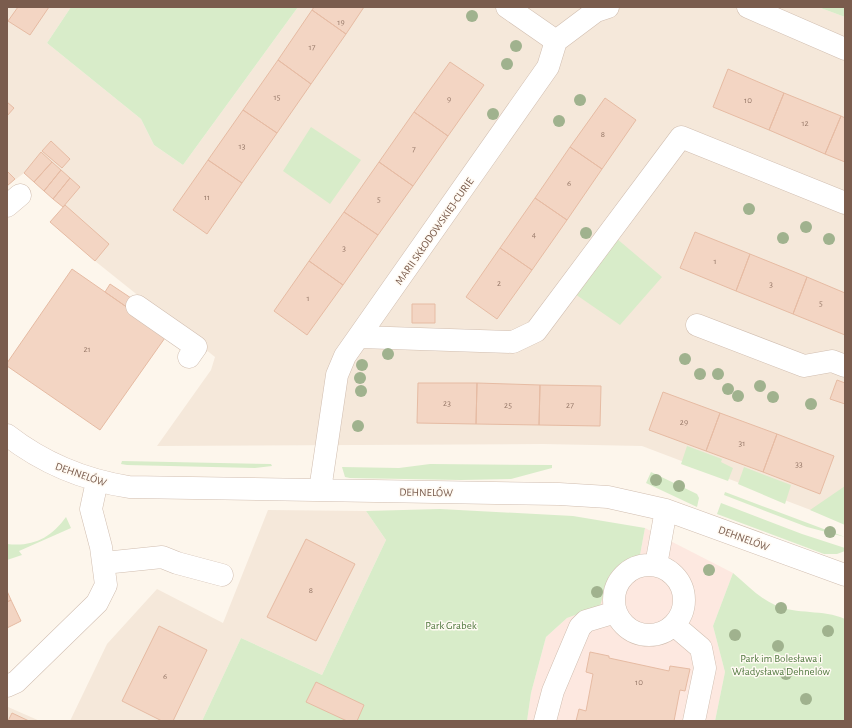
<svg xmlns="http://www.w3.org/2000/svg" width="852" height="728" viewBox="0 0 852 728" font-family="'Alegreya Sans',sans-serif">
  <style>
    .residential { fill: #f5e8da }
    .commercial { fill: #fde8e0 }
    .green { fill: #d8ecc9 }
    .building { fill: #f3d5c3; stroke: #e6bba3 }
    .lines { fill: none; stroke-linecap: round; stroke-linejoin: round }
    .minor-casing { stroke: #d1beb0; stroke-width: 23 }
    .minor { stroke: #fff; stroke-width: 22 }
    .tree { fill: #a0b28e }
    .labels { text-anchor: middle; stroke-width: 3; stroke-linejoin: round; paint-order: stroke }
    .number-label { font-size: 9px; fill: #987a6a }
    .street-label { font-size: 11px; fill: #7a5c4d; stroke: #fffaf3 }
    .park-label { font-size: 11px; fill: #537a41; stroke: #fffaf3 }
  </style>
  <rect width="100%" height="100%" fill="#fdf6ec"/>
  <path class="residential" d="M 7,7 L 71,7 L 47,43 L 141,119 L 154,145 L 183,165 L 298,7 L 818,7 L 845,17 L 845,523 L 642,446 L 543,444 L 157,446 L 211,370 L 215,357 L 95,261 L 50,222 L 63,207 L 24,173 L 7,186 Z
    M 268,510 L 366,511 L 386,540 L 322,675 L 241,638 L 202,721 L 70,721 L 107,644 L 157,589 L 223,623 Z
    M 8,707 L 40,721 L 7,721 Z"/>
  <path class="commercial" d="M 645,528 L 733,573 L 713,626 L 725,672 L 715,721 L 527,721 L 531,693 L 546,637 L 567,618 L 600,605 L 609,576 L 640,555 Z"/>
  <path class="green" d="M 71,7 L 298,7 L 183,165 L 154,145 L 141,119 L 47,43 Z
    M 818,7 L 845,7 L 845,17 Z
    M 311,127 L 361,160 L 330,204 L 283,171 Z
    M 616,238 L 662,277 L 620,325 L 575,294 Z
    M 687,446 L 722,459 L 721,462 L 733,468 L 728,481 L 681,464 Z
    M 122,461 L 271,464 L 272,466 L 255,468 L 127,465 L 121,464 Z
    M 430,464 L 552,465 L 552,468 L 511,479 L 461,480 L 350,478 L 345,477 L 342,467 L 399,468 Z
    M 744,467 L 791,485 L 785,504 L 738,484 Z
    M 651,472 L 697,494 L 699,498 L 697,507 L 646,483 Z
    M 845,486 L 845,525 L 810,510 Z
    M 725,492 L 845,537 L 807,527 L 724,495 Z
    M 721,503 L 802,534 L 845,548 L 845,551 L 837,554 L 824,554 L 717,514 Z
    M 440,509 L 573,516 L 645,528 L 640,555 L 609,576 L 600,606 L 567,618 L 546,637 L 531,693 L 527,721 L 202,721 L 241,638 L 322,675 L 386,540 L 366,511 Z
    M 66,517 L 71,528 L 19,551 L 22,555 L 7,560 L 7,544 C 33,547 51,538 66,517 Z
    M 733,573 C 746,584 759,598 775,605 C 797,615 823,609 845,619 L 845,721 L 715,721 L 725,672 L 713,626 Z"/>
  <path class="building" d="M 18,7 L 49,7 L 30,35 L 8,21 Z
    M 314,7 L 364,7 L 346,34 L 312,10 Z
    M 312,10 L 346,34 L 311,84 L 278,60 Z
    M 278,60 L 311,84 L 277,133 L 243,110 Z
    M 450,62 L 484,85 L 448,136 L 414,112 Z
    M 728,69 L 784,93 L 769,130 L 713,107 Z
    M 784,93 L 841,116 L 825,154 L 769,130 Z
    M 605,98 L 636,120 L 602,169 L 570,147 Z
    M 7,102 L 14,108 L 7,116 Z
    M 243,110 L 277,133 L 242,183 L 208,160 Z
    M 414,112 L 448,136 L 413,186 L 379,162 Z
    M 841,116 L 845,118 L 845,162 L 825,154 Z
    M 51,141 L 70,159 L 62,168 L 42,151 Z
    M 570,147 L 602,169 L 567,220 L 535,198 Z
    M 41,152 L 52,162 L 34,182 L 24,173 Z
    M 208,160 L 242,183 L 207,234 L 173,210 Z
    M 52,162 L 61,170 L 44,191 L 34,182 Z
    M 379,162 L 413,186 L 378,235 L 344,212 Z
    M 61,170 L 70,178 L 53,199 L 44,191 Z
    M 7,171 L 15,179 L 7,186 Z
    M 70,178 L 80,187 L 63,207 L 53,199 Z
    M 535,198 L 567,220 L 532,270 L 500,248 Z
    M 65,205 L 109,244 L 95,261 L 50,222 Z
    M 344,212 L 378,235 L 343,285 L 309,261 Z
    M 695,232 L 750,254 L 736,291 L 680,268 Z
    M 500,248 L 532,270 L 497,319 L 466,297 Z
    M 750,254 L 807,277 L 793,314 L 736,291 Z
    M 309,261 L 343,285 L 307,335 L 274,311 Z
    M 72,269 L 167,335 L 100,430 L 7,366 L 7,363 Z
    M 807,277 L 845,293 L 845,335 L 793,314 Z
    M 110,284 L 134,300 L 128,308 L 105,292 Z
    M 412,304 L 435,304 L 435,323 L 412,323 Z
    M 837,380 L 845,383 L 845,404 L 830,399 Z
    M 418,383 L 477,383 L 476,424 L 417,423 Z
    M 477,383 L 540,385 L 539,425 L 476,424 Z
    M 540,385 L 601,386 L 600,426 L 539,425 Z
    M 663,392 L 720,413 L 706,451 L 649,430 Z
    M 720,413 L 777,434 L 763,472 L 706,451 Z
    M 777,434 L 834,456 L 820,494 L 763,472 Z
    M 306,539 L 355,564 L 316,641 L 267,617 Z
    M 7,591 L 11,600 L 7,602 Z
    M 11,600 L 21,621 L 7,628 L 7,602 Z
    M 159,626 L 207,650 L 173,721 L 162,721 L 122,701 Z
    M 590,652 L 609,656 L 609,658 L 669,671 L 670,666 L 690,669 L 685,691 L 680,690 L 674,721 L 576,721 L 579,709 L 586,711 L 593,674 L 586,672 Z
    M 316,682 L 364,705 L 357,721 L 347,721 L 306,702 Z
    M 12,713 L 29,721 L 8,721 Z"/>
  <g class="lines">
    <defs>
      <path id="minor" d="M 507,7 L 556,41
        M 748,7 L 845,49
        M 7,206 L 20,195
        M 137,306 L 196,347 L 189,357
        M 697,325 L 804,366 L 832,361 L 845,366
        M 360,337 L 513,342 L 536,331 L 681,137 L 845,203
        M 7,435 C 43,463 84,480 129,487 L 559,494 L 608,497 L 666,510 L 845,575
        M 320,490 L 337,375 L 345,356 L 548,67 L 556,41 L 596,11 L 608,7
        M 104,563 L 162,557 L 177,563 L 222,575
        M 656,565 L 666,510
        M614 600a35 35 0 1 1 70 0a35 35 0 1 1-70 0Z
        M 674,625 L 701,648 L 705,668 L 694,721
        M 7,686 L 16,682 L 97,603 L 106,585 L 101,547 L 91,509 L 97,481
        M 545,721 L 553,691 L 580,627 L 586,621 L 616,612"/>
    </defs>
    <use href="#minor" class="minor-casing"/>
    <use href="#minor" class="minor"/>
  </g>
  <g class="tree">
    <circle cx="472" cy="16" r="6"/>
    <circle cx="516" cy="46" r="6"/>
    <circle cx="507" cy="64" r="6"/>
    <circle cx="580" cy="100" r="6"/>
    <circle cx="493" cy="114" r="6"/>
    <circle cx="559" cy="121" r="6"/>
    <circle cx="749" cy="209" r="6"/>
    <circle cx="806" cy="227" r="6"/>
    <circle cx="586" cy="233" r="6"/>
    <circle cx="783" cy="238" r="6"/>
    <circle cx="829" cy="239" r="6"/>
    <circle cx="388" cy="354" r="6"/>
    <circle cx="685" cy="359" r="6"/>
    <circle cx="362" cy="365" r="6"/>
    <circle cx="700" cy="374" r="6"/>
    <circle cx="718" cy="374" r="6"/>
    <circle cx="360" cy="378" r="6"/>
    <circle cx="760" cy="386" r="6"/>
    <circle cx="728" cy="389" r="6"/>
    <circle cx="361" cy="391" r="6"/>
    <circle cx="738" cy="396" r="6"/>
    <circle cx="773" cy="397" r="6"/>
    <circle cx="811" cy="404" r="6"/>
    <circle cx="358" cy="426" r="6"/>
    <circle cx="656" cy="480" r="6"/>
    <circle cx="679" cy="486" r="6"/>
    <circle cx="830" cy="532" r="6"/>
    <circle cx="709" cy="570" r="6"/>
    <circle cx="597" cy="592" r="6"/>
    <circle cx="781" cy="608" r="6"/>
    <circle cx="828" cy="631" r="6"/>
    <circle cx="735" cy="635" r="6"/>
    <circle cx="778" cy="646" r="6"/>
    <circle cx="786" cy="674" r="6"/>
    <circle cx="806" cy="699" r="6"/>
  </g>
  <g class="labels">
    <g class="number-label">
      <text x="341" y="25">19</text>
      <text x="312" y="50">17</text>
      <text x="277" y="100">15</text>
      <text x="449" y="102">9</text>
      <text x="748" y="103">10</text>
      <text x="805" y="126">12</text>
      <text x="603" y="137">8</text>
      <text x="242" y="149">13</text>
      <text x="414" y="152">7</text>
      <text x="569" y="186">6</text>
      <text x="207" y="200">11</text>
      <text x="379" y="202">5</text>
      <text x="534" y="237">4</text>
      <text x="344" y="251">3</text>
      <text x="715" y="264">1</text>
      <text x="499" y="286">2</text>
      <text x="771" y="287">3</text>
      <text x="308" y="301">1</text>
      <text x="821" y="306">5</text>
      <text x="87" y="352">21</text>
      <text x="447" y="406">23</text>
      <text x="508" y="408">25</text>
      <text x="570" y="408">27</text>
      <text x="684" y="425">29</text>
      <text x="742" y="446">31</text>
      <text x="799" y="467">33</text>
      <text x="311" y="593">8</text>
      <text x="165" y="679">6</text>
      <text x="639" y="685">10</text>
    </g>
    <g class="street-label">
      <text transform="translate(434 231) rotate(-55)" y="4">MARII SKŁODOWSKIEJ-CURIE</text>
      <text transform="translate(81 474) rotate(19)" y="4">DEHNELÓW</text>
      <text transform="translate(426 492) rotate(1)" y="4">DEHNELÓW</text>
      <text transform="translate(744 538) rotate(20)" y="4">DEHNELÓW</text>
    </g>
    <g class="park-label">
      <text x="451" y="629">Park Grabek</text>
      <text x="781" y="662">Park im Bolesława i<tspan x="781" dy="13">Władysława Dehnelów</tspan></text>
    </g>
  </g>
  <rect width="852" height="728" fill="none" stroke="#7a5c4d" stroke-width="16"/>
</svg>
